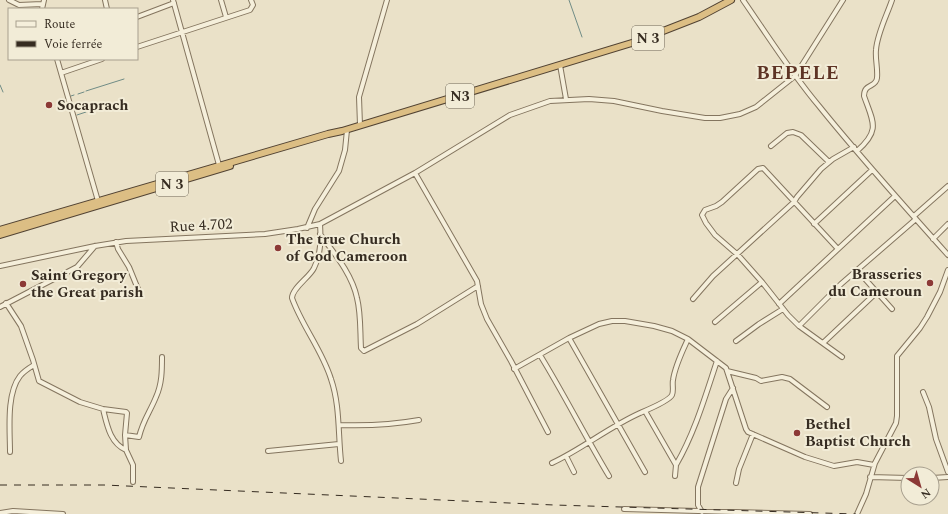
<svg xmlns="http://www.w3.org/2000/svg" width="948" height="514" viewBox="0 0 948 514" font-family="Spectral,serif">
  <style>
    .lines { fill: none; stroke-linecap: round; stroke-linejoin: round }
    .stream { stroke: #708c86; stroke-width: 1 }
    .minor-casing { stroke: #84755f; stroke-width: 6 }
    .trunk-casing { stroke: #524333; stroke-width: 8 }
    .minor { stroke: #f5efdb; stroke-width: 4 }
    .trunk { stroke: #dcbe84; stroke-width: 6 }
    .rail { stroke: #362c21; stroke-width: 1; stroke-dasharray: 7 7; stroke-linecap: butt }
    .poi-dot { fill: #8c3936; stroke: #f2ecd7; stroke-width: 1.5 }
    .labels { text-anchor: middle; stroke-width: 4; stroke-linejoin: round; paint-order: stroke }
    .shield { fill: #f2ecd7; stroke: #6e6658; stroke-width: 1 }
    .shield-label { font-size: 14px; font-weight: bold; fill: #362c21 }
    .poi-label { font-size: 15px; font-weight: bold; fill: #362c21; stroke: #f2ecd7; text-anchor: start }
    .street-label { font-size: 15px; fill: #362c21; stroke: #f2ecd7 }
    .district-label { font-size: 19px; font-weight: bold; letter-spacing: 1px; fill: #5e3425; stroke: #f2ecd7 }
  </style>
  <rect width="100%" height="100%" fill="#eae1c8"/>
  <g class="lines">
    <path class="stream" d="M 569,0 L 582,37
      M 0,85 L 3,92
      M 86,91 L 124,79
      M 78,94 L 84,92
      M 71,96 L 74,95
      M 91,109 L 97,108
      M 77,115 L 86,112"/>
    <defs>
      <path id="minor" d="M 9,0 L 19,5 L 42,4
        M 105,0 L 107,9
        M 173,0 L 219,165
        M 221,0 L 226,17
        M 743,0 C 768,36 791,73 819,106 C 860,157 904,206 948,255
        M 42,9 L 44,0
        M 137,17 L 174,3
        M 137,47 L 250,10 L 253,5 L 251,0
        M 57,59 L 61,73 L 102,59
        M 560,65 L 566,99
        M 61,73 L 98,201
        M 360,125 L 359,97 L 387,0
        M 771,146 L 787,133 L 793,132 L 801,135 L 829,162
        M 857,151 C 881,130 873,122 864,96 C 864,83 876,88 877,78 C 878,68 875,59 876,50 C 877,34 887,15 892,0
        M 415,173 L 477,281 L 481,304 L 487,319 L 511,361 L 548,432
        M 914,216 L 948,186
        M 320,224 C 321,239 321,254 314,268 C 310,277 292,288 292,298 C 302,326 322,350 331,379 C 340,405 338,434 341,461
        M 814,224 L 872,170
        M 307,228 L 315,209 L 339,171 L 345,150 L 347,130
        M 320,234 C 334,253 352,274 357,298 C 361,314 360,331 361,348 L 364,351 L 417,324 L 478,286
        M 933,239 L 948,224
        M 116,242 L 118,249 L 129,267 L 140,294
        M 838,249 L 763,168 L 758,169 L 722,202 L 716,206 L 705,210 L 702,215 L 706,223 L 715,235 L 738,255 L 762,282 L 788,315 L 799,326 L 842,357
        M 0,266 L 95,246 L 126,241 L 265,234 L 298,229 L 320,224 L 415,173 L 510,115 L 550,101 L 589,99 L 614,101 L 662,111 L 705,118 L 720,118 L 740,114 L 756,107 L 795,76 L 843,0
        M 857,270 L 892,309
        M 693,299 L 713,276 L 794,202 L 797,197 L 821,169 L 833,159 L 854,147
        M 6,303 L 21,326 L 33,360 L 39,381 L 80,402 L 103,409 L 126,412 L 127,413 L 125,435 L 126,450 L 133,465 L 133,482
        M 779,304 L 895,196
        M 0,307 L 77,267 L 95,246
        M 715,322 L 762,282
        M 799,326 L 841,284 L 916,219
        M 569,338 L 645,472
        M 736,341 L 759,324 L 783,309
        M 823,343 L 877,292
        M 540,355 C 564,394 585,436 609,476
        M 514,369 L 569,338 L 599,324 L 612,321 L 625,321 L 654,326 L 672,331 L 688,339 L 726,368 L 746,429 L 748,432 L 805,457 L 834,466 L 857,462 L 874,465
        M 727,371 L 756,378 L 761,381 L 782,377 L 790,379 L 827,407
        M 923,392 L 929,407 L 936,439 L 948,472
        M 103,409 C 107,425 110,443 126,450
        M 645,411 L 676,465 L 675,476
        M 339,425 C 368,426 391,425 419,420
        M 125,435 L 139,437 C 143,420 150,412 156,397 C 162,384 162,370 162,357
        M 268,451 L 339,444
        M 10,452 C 10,431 6,394 20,376 C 24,371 29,368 34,365
        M 566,456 L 574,472
        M 552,463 C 582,449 609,427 640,413 C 647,410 669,401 672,395 C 674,391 672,384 673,380 C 675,366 682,352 688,339
        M 676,465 C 695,432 705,397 717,361
        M 870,477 L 908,478
        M 932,478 L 948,477
        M 736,483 L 739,469 L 753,434
        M 624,509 L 810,514
        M 702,512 L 698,505 L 698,487 L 726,399 L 733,388
        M 0,513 L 13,511 L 63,514
        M 857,514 L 866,494 L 875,463 L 896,423 L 897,416 L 897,356 L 920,328 L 927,317 L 940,292 L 948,270"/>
      <path id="trunk" d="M 0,230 L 328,134 L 342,131 L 635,42 L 699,17 L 731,0
        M 0,235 L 230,166"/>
    </defs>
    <use href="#minor" class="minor-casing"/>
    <use href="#trunk" class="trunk-casing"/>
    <use href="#minor" class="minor"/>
    <use href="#trunk" class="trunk"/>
    <path class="rail" d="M 0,485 L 104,485 L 554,505 L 856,514"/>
  </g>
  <g class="poi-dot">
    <circle cx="49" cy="105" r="4"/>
    <circle cx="278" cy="248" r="4"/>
    <circle cx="930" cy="283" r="4"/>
    <circle cx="23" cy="284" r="4"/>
    <circle cx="797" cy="433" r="4"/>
  </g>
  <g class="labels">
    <g class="shield">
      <rect x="632" y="26" width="32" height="24" rx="3"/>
      <rect x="446" y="84" width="28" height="24" rx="3"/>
      <rect x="156" y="172" width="32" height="24" rx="3"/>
    </g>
    <g class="shield-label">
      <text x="648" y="43">N 3</text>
      <text x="460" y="101">N3</text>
      <text x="172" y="189">N 3</text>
    </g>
    <g class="poi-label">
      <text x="57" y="110">Socaprach</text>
      <text x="286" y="244">The true Church<tspan x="286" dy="17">of God Cameroon</tspan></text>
      <text x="922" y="279" text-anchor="end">Brasseries<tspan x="922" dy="17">du Cameroun</tspan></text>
      <text x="31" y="280">Saint Gregory<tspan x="31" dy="17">the Great parish</tspan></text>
      <text x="805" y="429">Bethel<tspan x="805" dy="17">Baptist Church</tspan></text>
    </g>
    <g class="street-label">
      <text transform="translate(201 225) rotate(-3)" y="5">Rue 4.702</text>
    </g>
    <g class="district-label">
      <text x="798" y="79">BEPELE</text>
    </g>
  </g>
  <rect x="8" y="8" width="130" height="52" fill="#f2ecd7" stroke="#a79f8e"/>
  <rect x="16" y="21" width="20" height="6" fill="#f5efdb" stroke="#a79f8e"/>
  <text x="44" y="28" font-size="12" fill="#362c21">Route</text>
  <rect x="16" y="41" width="20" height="6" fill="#362c21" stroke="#a79f8e"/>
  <text x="44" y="48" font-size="12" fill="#362c21">Voie ferrée</text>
  <g transform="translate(920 486) rotate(143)"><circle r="19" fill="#f2ecd7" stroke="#a79f8e"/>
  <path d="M0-3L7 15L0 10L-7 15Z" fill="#8c3936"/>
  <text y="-6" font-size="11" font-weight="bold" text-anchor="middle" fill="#362c21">N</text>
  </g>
</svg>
